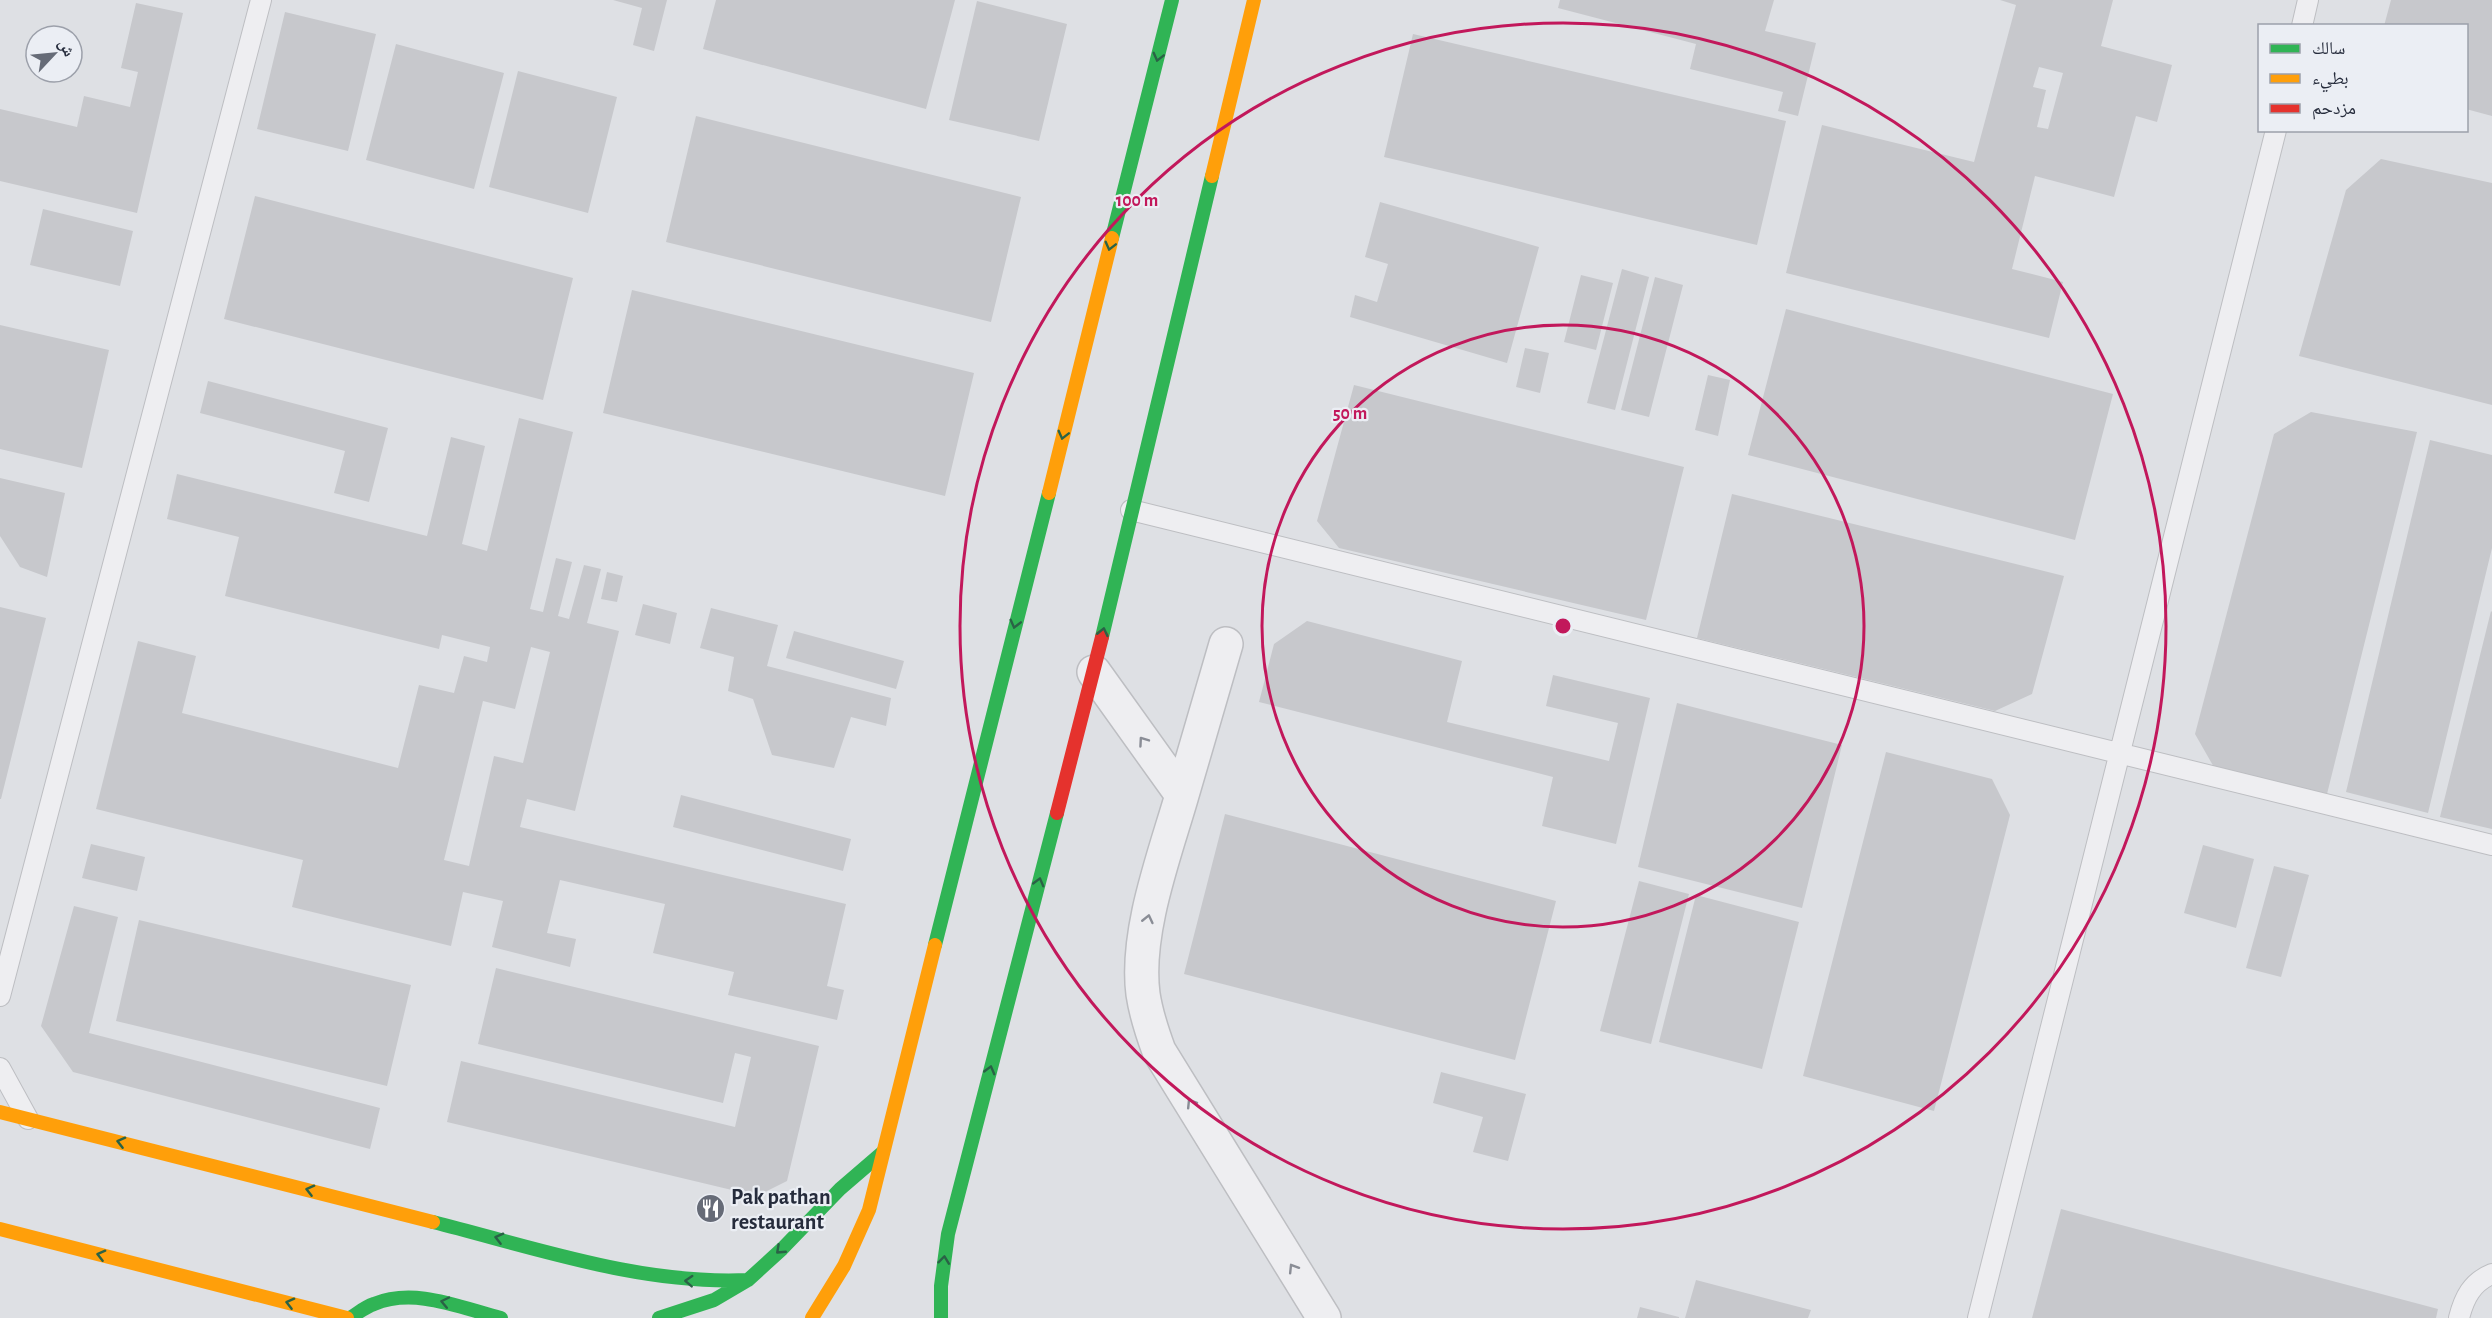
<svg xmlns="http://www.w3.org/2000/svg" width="2492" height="1318" viewBox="0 0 2492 1318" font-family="'Alegreya Sans','Noto Naskh Arabic',sans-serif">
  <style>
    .building { fill: #c7c8cc; fill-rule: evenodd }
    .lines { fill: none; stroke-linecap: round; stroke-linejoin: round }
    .lane-casing { stroke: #bdbec2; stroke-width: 22 }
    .street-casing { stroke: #bdbec2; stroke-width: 36 }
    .lane { stroke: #eeeef1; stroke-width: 20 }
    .street { stroke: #eeeef1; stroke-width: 33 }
    .fast { stroke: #30b455; stroke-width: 14 }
    .slow { stroke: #ff9f0a; stroke-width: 14 }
    .jam { stroke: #e5322d; stroke-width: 14 }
    .oneway { stroke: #2a6246 }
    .oneway2 { stroke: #8a8d96 }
    .ring { fill: none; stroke: #c2185b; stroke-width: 3 }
    .labels { text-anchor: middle; stroke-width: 4.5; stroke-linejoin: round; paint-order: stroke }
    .poi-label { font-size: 22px; font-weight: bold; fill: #262c3c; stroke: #ebeef4; text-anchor: start }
    .centre { fill: #c2185b; stroke: #ebeef4; stroke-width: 3 }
    .ring-label { font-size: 18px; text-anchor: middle; font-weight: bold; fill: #c2185b; stroke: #ebeef4; stroke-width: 4.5; stroke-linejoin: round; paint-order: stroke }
  </style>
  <rect width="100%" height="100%" fill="#dee0e4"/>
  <path class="building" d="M 613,0 L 667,0 L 654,51 L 633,45 L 642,8 Z
    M 716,0 L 955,0 L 926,109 L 703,49 Z
    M 1560,0 L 1774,0 L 1765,31 L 1816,43 L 1798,116 L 1778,111 L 1783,92 L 1690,69 L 1696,44 L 1558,8 Z
    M 2000,0 L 2113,0 L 2101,46 L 2172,65 L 2157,122 L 2136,116 L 2114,197 L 2035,176 L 2012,269 L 2063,282 L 2049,338 L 1786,273 L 1822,125 L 1974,162 L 2016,5 ZM 2039,67 L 2063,73 L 2048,129 L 2037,127 L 2046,90 L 2033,87 Z
    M 2391,0 L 2492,0 L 2492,116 L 2466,109 L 2466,26 L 2384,26 Z
    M 977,1 L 1067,24 L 1039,141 L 949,120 Z
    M 136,3 L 183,13 L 137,213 L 0,181 L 0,109 L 77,127 L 84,96 L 130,107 L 138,72 L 121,68 Z
    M 285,12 L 376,34 L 348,151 L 257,129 Z
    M 1413,34 L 1786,121 L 1757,245 L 1384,157 Z
    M 396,44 L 504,73 L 474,189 L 366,160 Z
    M 518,71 L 617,97 L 588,213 L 489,187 Z
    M 696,116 L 1021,197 L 991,322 L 666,242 Z
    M 2381,159 L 2492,183 L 2492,405 L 2299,356 L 2346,190 Z
    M 255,196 L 573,278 L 543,400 L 224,319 Z
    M 1380,202 L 1539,247 L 1507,363 L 1350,317 L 1355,295 L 1377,302 L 1388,264 L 1365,257 Z
    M 43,209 L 133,231 L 120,286 L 30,265 Z
    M 1622,269 L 1649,277 L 1615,410 L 1587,403 Z
    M 1581,275 L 1613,283 L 1596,350 L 1564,342 Z
    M 1655,277 L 1683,285 L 1649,417 L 1621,410 Z
    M 632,290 L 974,373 L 945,496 L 603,413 Z
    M 1786,309 L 2113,394 L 2075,540 L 1748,455 Z
    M 0,325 L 109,350 L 82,468 L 0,449 Z
    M 1525,348 L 1549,353 L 1540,393 L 1516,387 Z
    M 1708,375 L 1730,380 L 1718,436 L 1695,430 Z
    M 208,381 L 388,428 L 369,502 L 334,493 L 345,451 L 200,413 Z
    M 1354,385 L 1684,467 L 1646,620 L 1339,548 L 1317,521 Z
    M 2311,412 L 2417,432 L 2327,794 L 2215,769 L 2195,734 L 2274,434 Z
    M 519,418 L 573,432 L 530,609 L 543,612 L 556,558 L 572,562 L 558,616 L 569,619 L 584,565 L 601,569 L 587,623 L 619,631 L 575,811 L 527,799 L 520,827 L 846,904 L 827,986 L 844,990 L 837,1020 L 728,995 L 734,972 L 653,953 L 665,904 L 560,880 L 547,933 L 576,939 L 570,967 L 492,947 L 503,901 L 463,892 L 451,946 L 292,907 L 303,860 L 96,809 L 138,641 L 196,656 L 182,713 L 398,768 L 419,685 L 454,693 L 464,656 L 487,662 L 490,647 L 442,635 L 439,649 L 225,596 L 239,537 L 167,519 L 177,474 L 427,536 L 451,437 L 485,446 L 462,544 L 487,551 ZM 531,647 L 550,652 L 523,763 L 494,756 L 469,866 L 444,860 L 483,701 L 515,709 Z
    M 2430,440 L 2492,455 L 2492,548 L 2428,813 L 2346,792 Z
    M 0,478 L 65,493 L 47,577 L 20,567 L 0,536 Z
    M 1732,494 L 2064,576 L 2032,694 L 1995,711 L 1697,638 Z
    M 607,572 L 623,576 L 617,602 L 601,599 Z
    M 643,604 L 677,613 L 670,644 L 635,635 Z
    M 0,607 L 46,618 L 1,799 L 0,799 Z
    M 711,608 L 778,625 L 767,666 L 891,698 L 886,726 L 851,717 L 834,768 L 772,755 L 753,699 L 728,691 L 734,657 L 700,648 Z
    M 2491,611 L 2492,612 L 2492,829 L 2440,817 Z
    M 1307,621 L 1462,661 L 1447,722 L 1609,761 L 1618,723 L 1546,706 L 1553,675 L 1650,698 L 1616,844 L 1542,826 L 1553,777 L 1259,702 L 1274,644 Z
    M 794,631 L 904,661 L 896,689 L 786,658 Z
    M 1677,703 L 1842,745 L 1802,908 L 1638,867 Z
    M 1886,752 L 1992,779 L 2010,815 L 1934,1111 L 1803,1076 Z
    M 681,795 L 851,839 L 843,871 L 673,827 Z
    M 1225,814 L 1556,901 L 1515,1060 L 1184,974 Z
    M 91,844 L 145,857 L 137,891 L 82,878 Z
    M 2203,845 L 2254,859 L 2236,928 L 2184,913 Z
    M 2274,866 L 2309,875 L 2281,977 L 2246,968 Z
    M 1639,881 L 1689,894 L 1651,1044 L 1600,1031 Z
    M 1696,895 L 1799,922 L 1762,1069 L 1659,1042 Z
    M 74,906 L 118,917 L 89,1033 L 380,1108 L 370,1149 L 73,1072 L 41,1026 Z
    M 139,920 L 411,985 L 387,1086 L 116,1021 Z
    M 496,968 L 819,1046 L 787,1181 L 757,1196 L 447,1122 L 461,1061 L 735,1127 L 751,1057 L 735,1053 L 723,1103 L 478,1044 Z
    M 1441,1072 L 1526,1094 L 1508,1161 L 1473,1152 L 1483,1117 L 1433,1103 Z
    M 2061,1209 L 2438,1309 L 2436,1318 L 2032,1318 Z
    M 1696,1280 L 1811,1310 L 1808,1318 L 1685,1318 Z
    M 1640,1307 L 1679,1317 L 1679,1318 L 1637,1318 Z"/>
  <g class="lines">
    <defs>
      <path id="lane" d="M 2302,26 L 2308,0
        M 1131,510 L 2492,845
        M 0,996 L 261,0
        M 0,1068 L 28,1119
        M 1978,1318 L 2276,130
        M 2459,1318 C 2464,1298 2472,1282 2492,1274"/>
      <path id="street" d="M 1094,672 L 1182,795 C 1165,854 1135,932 1143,994 C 1146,1014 1152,1032 1159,1051 L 1324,1318
        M 1182,795 L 1226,644"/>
    </defs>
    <use href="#lane" class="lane-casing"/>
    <use href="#street" class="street-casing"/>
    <use href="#lane" class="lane"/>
    <use href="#street" class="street"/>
    <path class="fast" d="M 1112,238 L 1172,0
      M 1102,637 L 1212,176
      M 935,945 L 1049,493
      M 433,1222 C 536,1248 641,1285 748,1280
      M 350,1318 C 358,1313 365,1307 374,1304 C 415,1287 461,1308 501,1318
      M 659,1318 L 714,1300 L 748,1280 L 782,1249 L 840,1189 L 883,1152
      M 941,1318 L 941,1286 L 948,1234 L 1057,813"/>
    <path class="slow" d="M 1212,176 L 1254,0
      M 1049,493 L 1112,238
      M 0,1112 L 433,1222
      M 0,1229 L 347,1318
      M 812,1318 L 844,1266 L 869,1210 L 935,945"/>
    <path class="jam" d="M 1057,813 L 1102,637"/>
  </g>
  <defs><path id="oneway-chevron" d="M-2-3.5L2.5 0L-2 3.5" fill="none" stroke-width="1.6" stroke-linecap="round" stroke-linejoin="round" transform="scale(1.5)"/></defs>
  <g class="oneway">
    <use href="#oneway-chevron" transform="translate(1158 57) rotate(104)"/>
    <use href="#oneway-chevron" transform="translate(1110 246) rotate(104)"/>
    <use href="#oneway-chevron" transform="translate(1063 435) rotate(104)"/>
    <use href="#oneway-chevron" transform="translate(1015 624) rotate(104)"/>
    <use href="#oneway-chevron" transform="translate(1103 632) rotate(-77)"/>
    <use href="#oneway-chevron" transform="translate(1039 882) rotate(-75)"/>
    <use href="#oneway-chevron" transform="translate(990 1070) rotate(-75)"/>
    <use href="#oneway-chevron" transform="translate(121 1142) rotate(-166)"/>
    <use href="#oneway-chevron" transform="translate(310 1190) rotate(-166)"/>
    <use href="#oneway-chevron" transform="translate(499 1238) rotate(-166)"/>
    <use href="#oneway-chevron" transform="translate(780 1250) rotate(137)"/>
    <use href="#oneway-chevron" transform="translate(101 1255) rotate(-166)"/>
    <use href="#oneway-chevron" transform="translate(944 1260) rotate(-83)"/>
    <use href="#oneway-chevron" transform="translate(689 1281) rotate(-177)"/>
    <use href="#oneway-chevron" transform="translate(445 1302) rotate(-168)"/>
    <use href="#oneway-chevron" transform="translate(290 1303) rotate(-166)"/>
  </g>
  <g class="oneway2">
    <use href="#oneway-chevron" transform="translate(1143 741) rotate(-125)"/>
    <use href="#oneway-chevron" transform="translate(1148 919) rotate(-77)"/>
    <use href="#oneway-chevron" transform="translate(1191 1103) rotate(-122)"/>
    <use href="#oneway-chevron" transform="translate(1293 1268) rotate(-122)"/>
  </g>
  <g class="ring">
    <circle cx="1563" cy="626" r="301"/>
    <circle cx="1563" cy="626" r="603"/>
  </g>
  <defs>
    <symbol id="restaurant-disc" viewBox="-11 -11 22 22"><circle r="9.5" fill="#666b77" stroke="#ebeef4"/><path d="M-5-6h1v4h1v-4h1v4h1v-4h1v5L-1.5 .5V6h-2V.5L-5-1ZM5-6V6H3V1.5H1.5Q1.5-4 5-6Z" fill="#fff"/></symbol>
  </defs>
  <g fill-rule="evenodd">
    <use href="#restaurant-disc" x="694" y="1192" width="33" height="33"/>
  </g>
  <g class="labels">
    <g class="poi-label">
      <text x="731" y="1204">Pak pathan<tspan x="731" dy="25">restaurant</tspan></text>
    </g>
  </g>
  <circle cx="1563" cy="626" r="9" class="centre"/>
  <g class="ring-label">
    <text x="1137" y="206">100 m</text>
    <text x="1350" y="419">50 m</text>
  </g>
  <rect x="2258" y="24" width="210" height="108" fill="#ebeef4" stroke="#9ca0aa" stroke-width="1.5"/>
  <rect x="2270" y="44" width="30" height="9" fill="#30b455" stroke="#9ca0aa" stroke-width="1.5"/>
  <text x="2312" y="54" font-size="18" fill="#262c3c">سالك</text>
  <rect x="2270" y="74" width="30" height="9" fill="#ff9f0a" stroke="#9ca0aa" stroke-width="1.5"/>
  <text x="2312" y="84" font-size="18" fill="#262c3c">بطيء</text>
  <rect x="2270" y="104" width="30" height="9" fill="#e5322d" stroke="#9ca0aa" stroke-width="1.5"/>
  <text x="2312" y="114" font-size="18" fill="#262c3c">مزدحم</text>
  <g transform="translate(54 54) rotate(64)"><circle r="28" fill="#ebeef4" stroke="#9ca0aa" stroke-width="1.5"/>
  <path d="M0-4.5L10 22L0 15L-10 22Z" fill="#666b77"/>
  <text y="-9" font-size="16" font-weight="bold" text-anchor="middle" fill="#262c3c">ش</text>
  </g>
</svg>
